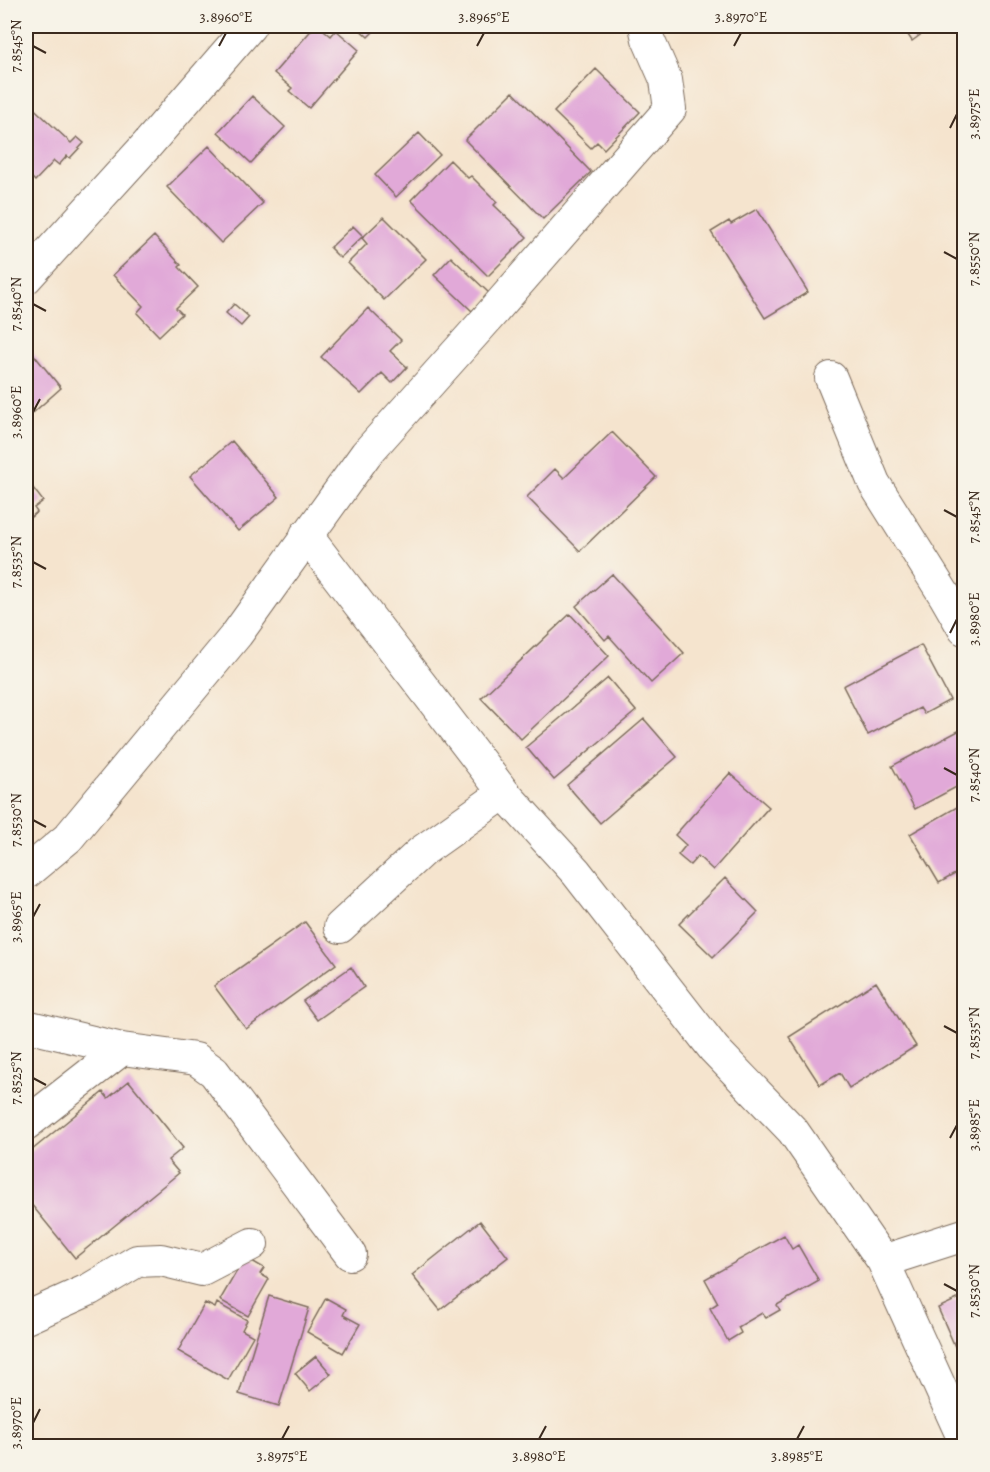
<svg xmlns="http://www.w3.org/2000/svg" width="990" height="1472" viewBox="0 0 990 1472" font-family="Alegreya,serif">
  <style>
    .building { fill: #e1a9d8 }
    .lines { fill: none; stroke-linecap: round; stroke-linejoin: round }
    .street-casing { stroke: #7c6b5c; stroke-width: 34 }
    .street { stroke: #fff; stroke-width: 32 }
    .ticks { fill: none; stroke: #3b2a1e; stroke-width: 2 }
    .neatline { fill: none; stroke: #3b2a1e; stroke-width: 2 }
    .ticks-label { font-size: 15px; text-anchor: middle; fill: #3b2a1e }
  </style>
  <rect width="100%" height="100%" fill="#f7f3e8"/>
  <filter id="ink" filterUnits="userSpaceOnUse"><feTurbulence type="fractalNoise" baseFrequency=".0167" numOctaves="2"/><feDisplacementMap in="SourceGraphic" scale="12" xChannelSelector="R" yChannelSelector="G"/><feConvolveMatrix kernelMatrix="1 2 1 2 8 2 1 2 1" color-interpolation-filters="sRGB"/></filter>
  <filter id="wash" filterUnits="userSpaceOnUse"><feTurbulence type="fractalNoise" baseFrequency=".008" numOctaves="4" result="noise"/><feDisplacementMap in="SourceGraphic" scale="24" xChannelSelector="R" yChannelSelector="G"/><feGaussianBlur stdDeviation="1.35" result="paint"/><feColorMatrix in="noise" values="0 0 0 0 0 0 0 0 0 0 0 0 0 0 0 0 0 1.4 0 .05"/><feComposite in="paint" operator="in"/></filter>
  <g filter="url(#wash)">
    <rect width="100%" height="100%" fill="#f5e4ce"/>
    <g id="blocks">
      <path class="building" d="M 315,26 L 319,26 L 331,36 L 336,30 L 359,50 L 309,108 L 289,91 L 292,88 L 274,73 Z
        M 356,26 L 379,26 L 368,37 Z
        M 902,26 L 928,26 L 930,28 L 912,41 Z
        M 596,69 L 640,112 L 604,149 L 597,142 L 591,148 L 554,112 Z
        M 513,92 L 591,172 L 543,219 L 465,140 Z
        M 252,96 L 285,127 L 251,163 L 218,132 Z
        M 26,101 L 71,143 L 77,137 L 84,143 L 70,158 L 67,156 L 59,165 L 54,161 L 35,181 L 26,172 Z
        M 419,133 L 440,155 L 396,197 L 375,175 Z
        M 209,146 L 263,203 L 221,243 L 167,187 Z
        M 450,160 L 468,178 L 471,176 L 497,202 L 494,205 L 527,237 L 488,276 L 411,200 Z
        M 757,209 L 808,292 L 765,318 L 711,232 L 729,221 L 731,224 Z
        M 384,217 L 426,259 L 384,300 L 348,263 L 367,244 L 362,238 Z
        M 353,226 L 363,236 L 340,258 L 330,248 Z
        M 154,236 L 181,265 L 179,267 L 198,287 L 176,308 L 182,314 L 159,336 L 137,313 L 143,306 L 113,275 Z
        M 451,257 L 489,293 L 472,311 L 434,275 Z
        M 234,304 L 249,317 L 241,326 L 226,313 Z
        M 368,308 L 401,340 L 390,351 L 407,367 L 392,383 L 382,373 L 361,394 L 321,357 Z
        M 30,350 L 61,388 L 26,419 L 26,354 Z
        M 612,432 L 656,477 L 580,551 L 527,497 L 555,469 L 564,478 Z
        M 232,441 L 279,497 L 238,531 L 190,476 Z
        M 26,479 L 43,501 L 34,508 L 37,512 L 26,521 Z
        M 612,574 L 684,653 L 651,683 L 609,636 L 605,640 L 576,606 Z
        M 570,614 L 609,656 L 521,739 L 481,698 Z
        M 921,645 L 950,700 L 924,714 L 920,708 L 868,735 L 843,686 Z
        M 608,678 L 636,711 L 554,780 L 526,747 Z
        M 644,719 L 677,757 L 600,823 L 567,785 Z
        M 964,728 L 964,783 L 915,809 L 892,766 Z
        M 730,773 L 769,807 L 713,870 L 698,856 L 690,865 L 678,855 L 686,845 L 675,835 Z
        M 964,803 L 964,869 L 939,883 L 910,834 Z
        M 725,878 L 758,912 L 713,957 L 679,924 Z
        M 305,922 L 336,964 L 246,1029 L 214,986 Z
        M 351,967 L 364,987 L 317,1020 L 303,1001 Z
        M 876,982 L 916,1046 L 849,1088 L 840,1073 L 820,1085 L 789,1037 Z
        M 129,1081 L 183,1148 L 168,1160 L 179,1173 L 75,1258 L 26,1198 L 26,1155 L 103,1092 L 108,1098 Z
        M 480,1221 L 508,1257 L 440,1310 L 412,1275 Z
        M 784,1235 L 792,1249 L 798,1245 L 819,1281 L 777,1305 L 780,1310 L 766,1318 L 762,1313 L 738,1327 L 741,1333 L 728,1341 L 710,1308 L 718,1303 L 705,1279 Z
        M 245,1257 L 264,1268 L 260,1274 L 269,1279 L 248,1316 L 220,1300 Z
        M 269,1296 L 309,1308 L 279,1406 L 239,1394 Z
        M 964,1296 L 964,1367 L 938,1308 Z
        M 326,1298 L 346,1309 L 343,1315 L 360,1324 L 343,1353 L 307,1332 Z
        M 205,1303 L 215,1308 L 217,1303 L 247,1320 L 242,1330 L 253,1336 L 228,1380 L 178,1351 Z
        M 316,1356 L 331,1374 L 310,1391 L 295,1373 Z"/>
    </g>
  </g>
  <g filter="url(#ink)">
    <use href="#blocks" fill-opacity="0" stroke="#7c6b5c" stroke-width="1.5"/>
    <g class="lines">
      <defs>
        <path id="street" d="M 26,278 L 147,145 L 250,26
          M 831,378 L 874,483 L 945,596 L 964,629
          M 306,535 L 504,793 L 576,872 L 714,1049 L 793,1131 L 883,1261 L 964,1440
          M 26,873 L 68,838 L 237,634 L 366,454 L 485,321 L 670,109 L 666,80 L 648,39 L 645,26
          M 340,927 L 421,852 L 504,793
          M 26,1026 L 122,1049 L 196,1059 L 214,1072 L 350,1254
          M 26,1124 L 122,1049
          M 883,1261 L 964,1235
          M 26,1318 L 90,1289 L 137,1261 L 161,1260 L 202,1270 L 252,1244"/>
      </defs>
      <use href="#street" class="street-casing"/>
      <use href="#street" class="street"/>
    </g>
  </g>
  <path class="ticks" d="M 33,46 L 46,53M 219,46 L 226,33M 477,46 L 484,33M 734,46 L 741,33M 950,128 L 957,114M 944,252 L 957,259M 33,304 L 46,311M 33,412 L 40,399M 944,510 L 957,517M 33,562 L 46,569M 950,633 L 957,619M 944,768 L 957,775M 33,820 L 46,827M 33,917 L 40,904M 944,1026 L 957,1033M 33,1078 L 46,1085M 950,1138 L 957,1125M 944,1284 L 957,1291M 33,1423 L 40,1409M 282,1439 L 289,1426M 539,1439 L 546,1426M 797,1439 L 804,1426"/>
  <rect width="990" height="1472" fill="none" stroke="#f7f3e8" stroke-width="66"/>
  <rect x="33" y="33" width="924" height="1406" class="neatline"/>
  <g class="ticks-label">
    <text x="226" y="22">3.8960°E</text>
    <text x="484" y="22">3.8965°E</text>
    <text x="741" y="22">3.8970°E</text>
    <text transform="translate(16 46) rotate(-90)" y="5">7.8545°N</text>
    <text transform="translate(974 114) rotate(-90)" y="5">3.8975°E</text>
    <text transform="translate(974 259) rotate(-90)" y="5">7.8550°N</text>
    <text transform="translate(16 304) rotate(-90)" y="5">7.8540°N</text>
    <text transform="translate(16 412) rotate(-90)" y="5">3.8960°E</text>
    <text transform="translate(974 517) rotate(-90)" y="5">7.8545°N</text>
    <text transform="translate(16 562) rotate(-90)" y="5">7.8535°N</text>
    <text transform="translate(974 619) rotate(-90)" y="5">3.8980°E</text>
    <text transform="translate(974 775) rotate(-90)" y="5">7.8540°N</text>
    <text transform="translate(16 820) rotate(-90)" y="5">7.8530°N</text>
    <text transform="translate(16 917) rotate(-90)" y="5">3.8965°E</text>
    <text transform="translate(974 1033) rotate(-90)" y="5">7.8535°N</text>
    <text transform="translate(16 1078) rotate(-90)" y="5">7.8525°N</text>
    <text transform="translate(974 1125) rotate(-90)" y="5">3.8985°E</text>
    <text transform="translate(974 1291) rotate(-90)" y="5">7.8530°N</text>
    <text transform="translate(16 1423) rotate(-90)" y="5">3.8970°E</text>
    <text x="282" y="1461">3.8975°E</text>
    <text x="539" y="1461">3.8980°E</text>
    <text x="797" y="1461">3.8985°E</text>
  </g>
</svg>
